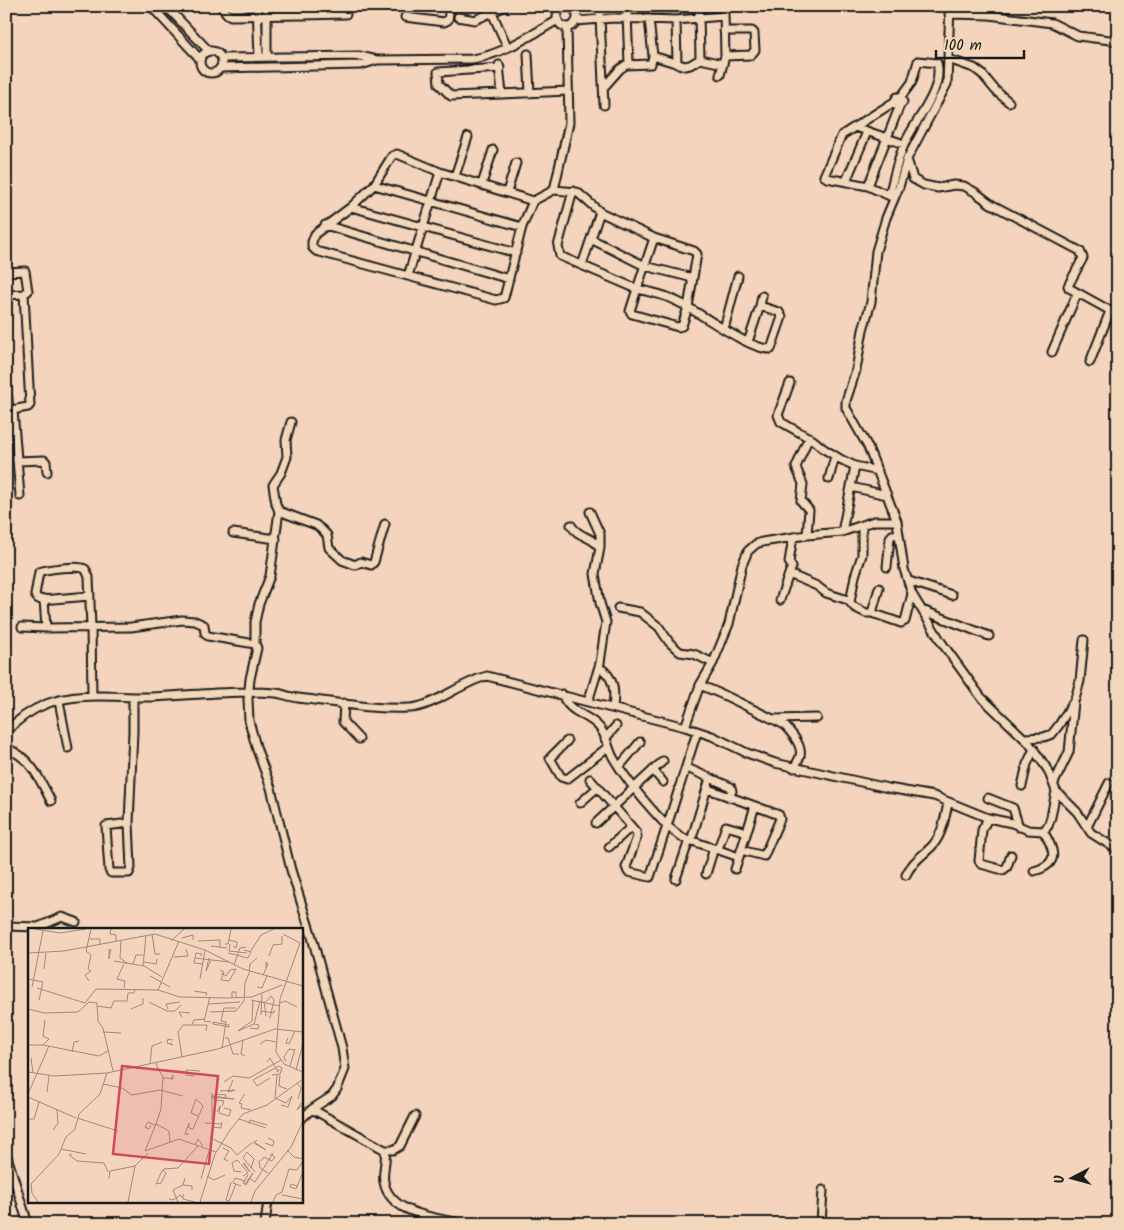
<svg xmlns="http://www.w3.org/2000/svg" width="1124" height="1230" viewBox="0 0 1124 1230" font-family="Kalam,sans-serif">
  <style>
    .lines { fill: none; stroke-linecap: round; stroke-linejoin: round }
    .minor-casing { stroke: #1c1c1c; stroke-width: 11 }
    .minor { stroke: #f3d7ba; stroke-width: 7 }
    .inset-road { fill: none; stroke: #9e8a7c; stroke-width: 1 }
    .view { fill: #d1495b; fill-opacity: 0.15; stroke: #d1495b; stroke-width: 2.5 }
    .inset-edge { fill: none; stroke: #1c1c1c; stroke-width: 2.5 }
  </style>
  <rect width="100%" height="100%" fill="#f4d4bc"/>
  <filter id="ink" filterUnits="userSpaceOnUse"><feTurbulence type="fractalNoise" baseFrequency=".02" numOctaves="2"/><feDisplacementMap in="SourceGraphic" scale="10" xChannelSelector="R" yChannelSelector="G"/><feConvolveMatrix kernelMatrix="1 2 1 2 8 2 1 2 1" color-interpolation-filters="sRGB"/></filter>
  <g filter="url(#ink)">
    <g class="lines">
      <defs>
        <path id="minor" d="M 151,6 L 200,59
          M 166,6 L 209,51
          M 221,6 L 227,14 L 231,16 L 303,15 L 303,6
          M 257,6 L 259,57
          M 267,6 L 267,57
          M 489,6 L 507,46
          M557 17a10 10 0 1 1 20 0a10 10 0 1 1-20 0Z
          M 576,12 L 627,9 L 724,7
          M 627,14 L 629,64
          M 699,14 L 700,59
          M 949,14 L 989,15 L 1052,23 L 1078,36 L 1118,41
          M 303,15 L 346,14
          M 405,17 L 444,22 L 448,20 L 450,6
          M 458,17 L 475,20 L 506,6
          M 600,17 L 604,105
          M 676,20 L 677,64
          M 576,21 L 614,18 L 676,20 L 724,16
          M 724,31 L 752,31 L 754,33 L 755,50 L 751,55 L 725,56
          M200 62a11 11 0 1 1 22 0a11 11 0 1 1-22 0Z
          M 528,54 L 530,93
          M 653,56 L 685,66 L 690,65 L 700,59 L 723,64
          M 222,58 L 360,56 L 377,60 L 472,59 C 499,56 533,34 558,20
          M 948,59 L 974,68 L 982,74 L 996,91 L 1009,102
          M 499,65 L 502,94 L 451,96 L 439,84 L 438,72 L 500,68
          M 221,68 L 361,65 L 377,60
          M 720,75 L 725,56 L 724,12
          M 604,87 L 620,69 L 626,65 L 651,64 L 653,56 L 649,19
          M 502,94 L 568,91
          M 855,127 L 904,144
          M 908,162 L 913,179 L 924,185 L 938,188 L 954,185 L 964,186 L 975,192 L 991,204 L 1080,251 L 1083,258 L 1068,286 L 1069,288 L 1118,315
          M 455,176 L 468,137
          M 846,181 L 867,132
          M 482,184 L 493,150
          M 374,185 L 522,227
          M 868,186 L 900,105 L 903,102 L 901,97 L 897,97 L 894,102 L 896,105 L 900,105
          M 554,190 L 569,123 L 567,27
          M 573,191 L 558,246 L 560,256 L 637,289 L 654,238
          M 507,192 L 516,163
          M 889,195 C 894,178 897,159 905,143 C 915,120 944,90 937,63 L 918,61 L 912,82 L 901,97
          M 892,197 L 868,186 L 827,178 L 824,176 L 842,135 L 894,102
          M 533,201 L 440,172 L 397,154 L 392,156 L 374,185 L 351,207 L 315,234 L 312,242 L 312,247 L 316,251 L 496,300 L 504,298 L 522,227 L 533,201 L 554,190 L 577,192 L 600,212 L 654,238 L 694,251 L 697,254 L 688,307 L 682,326 L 678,327 L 632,314 L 630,311 L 637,289 C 651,292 666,295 678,302 C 700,312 749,350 771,349 L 782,317 L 779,312 L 760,306 L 762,296
          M 351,207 L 516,253
          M 325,225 L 509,279
          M 591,239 L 645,266 L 693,278
          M 582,265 L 600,212
          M 6,272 L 25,271 L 28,291 L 24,294 L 6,295
          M 408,276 L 440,172
          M 724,329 L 738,276
          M 748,342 L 760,306
          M 1052,352 L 1077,294
          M 1090,362 L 1110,311
          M 6,378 L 9,411
          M 790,383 L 778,415 L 781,422 L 813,440 L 824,449 L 842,460 L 855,466 L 878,471
          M 13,410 L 20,496
          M 6,411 L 28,407 L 30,405 L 24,294
          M 291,422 L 286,440 L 287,457 L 281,473 L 273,485 L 276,504 L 279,511 L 270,576 L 259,604 L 255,622 L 255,644 L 257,648 L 250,679 L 248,699 L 249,721 L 257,750 L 271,788 L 291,870 L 312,937 L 342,1048 L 345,1069 L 337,1089 L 332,1096 L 312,1109 L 301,1119
          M 17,461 L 44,460 L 46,462 L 47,472
          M 829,479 L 835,456
          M 851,487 L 887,495
          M 279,511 L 316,525 L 321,529 L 327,535 L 329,548 L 342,560 L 355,565 L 361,562 L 371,565 L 374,562 L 385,524
          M 590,512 L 600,534 L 600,548
          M 897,521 L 874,521 L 842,532 L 807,535 L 762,542 L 756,544 L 748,551 L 742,565 L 729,624 L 713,663 L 700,685 L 685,727 L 712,736 L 747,753 L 775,763 L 888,788 L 934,796 L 988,818 L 1012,823 L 1028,830 L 1043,831 L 1048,826 L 1051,817 L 1056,791 L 1048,770 L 1029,743 L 981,697 L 942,643 L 912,594 L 904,569 L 897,521 L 868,447 L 846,408 L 846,401 L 856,370 L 863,330 L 871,302 L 876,251 L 886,218 L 899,187 L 907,159 L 947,84 L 950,6
          M 571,525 C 578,538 593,536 600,548 L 595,574 L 600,603 L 606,622 L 600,663 L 588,702
          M 842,532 L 855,466
          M 233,533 L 276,539
          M 807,535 L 809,510 L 801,501 L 803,484 L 796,467 L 809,437
          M 793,537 L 789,562 L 792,567 L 789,574 L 817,586 L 826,593 L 848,600 L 854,607 L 866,613 L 872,613
          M 887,567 L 890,538 L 892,535 L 899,534
          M 909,581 L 952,595
          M 879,588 L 872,613 L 901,623 L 905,621 L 912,594
          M 90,596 L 41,600 L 37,598 L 35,595 L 39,572 C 46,569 79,565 85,569 C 87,571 88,575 89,577 L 91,627 L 92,696
          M 44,599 L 46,628
          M 780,600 L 789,574
          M 850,602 L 855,576 L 862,555 L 862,526
          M 618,608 L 640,612 L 659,627 L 669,642 L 680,652 L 694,654 L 713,663
          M 922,610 L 989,636
          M 22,627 L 46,628 L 131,627 L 182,620 L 195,621 L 204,625 L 205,633 L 208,636 L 255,644
          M 599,667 C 615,677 615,691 613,708
          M 700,685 L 728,697 L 783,724 C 790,731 803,745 800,756 C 799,760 796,764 794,768
          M 562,694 C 568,713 588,714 599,727 C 607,735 608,749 614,759 C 629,784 647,805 667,826 L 650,877 L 628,872 L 626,867 L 637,837 L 636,832 L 590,779
          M 59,701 L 68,748
          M 344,703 L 343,722 L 359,739
          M 775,719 L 817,718
          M 6,732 C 17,720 31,710 46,704 C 80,691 116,698 151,697 C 192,695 234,690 276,693 C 283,694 290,697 298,698 C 335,702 373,710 410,708 C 433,707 462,682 487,676 L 685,727
          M 697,732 L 667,826 L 681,837 L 739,857 L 755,806 L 708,789
          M 1024,738 L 1044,737 L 1052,734 L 1059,725 L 1075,699 L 1080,681 L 1084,640
          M 605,739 L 616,726
          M 567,741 L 550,758 L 561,777 L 567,779 L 608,747
          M 6,748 C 31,757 40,780 51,801
          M 619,767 L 640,742
          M 687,768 L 731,787 L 732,791 L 729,797
          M 653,770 L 663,782
          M 1054,783 L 1069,752 L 1074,702
          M 1022,786 L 1027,764 L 1034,749
          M 1056,791 L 1077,812 L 1091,833 L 1118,850
          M 988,798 L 1013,808 L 1019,827
          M 580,803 L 598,787
          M 988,818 L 982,830 L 979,861 L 981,864 L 1003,870 L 1007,867 L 1011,855
          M 129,823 L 106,826 L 109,870 L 111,873 L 129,873 L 131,868 L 129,823 L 133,732 L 133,697
          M 596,823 L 663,761
          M 1087,827 L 1109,783
          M 691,841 L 710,778
          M 609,847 L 631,827
          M 718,849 L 726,826 L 747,832
          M 741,850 L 764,856 L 780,819 L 779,815 L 755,806
          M 735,869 L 739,857
          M 1034,871 C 1060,864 1055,850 1043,831
          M 706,874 L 714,848
          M 906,875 C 912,861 924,855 933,845 C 943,833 945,817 948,803
          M 676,879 L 689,840
          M 6,926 L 38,927 L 62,917 L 76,922
          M 312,1109 L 385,1150 C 387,1161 382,1171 384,1182 C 390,1214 434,1217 459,1223
          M 385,1150 L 393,1150 L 400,1146 L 415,1116
          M 6,1153 L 28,1224
          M 265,1224 L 268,1201
          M 821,1224 L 823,1190"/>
      </defs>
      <use href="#minor" class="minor-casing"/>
      <use href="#minor" class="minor"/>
    </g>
  </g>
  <g transform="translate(28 928)">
    <rect width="275" height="275" fill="#f4d4bc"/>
    <path class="inset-road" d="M 7,1 L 32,5 L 58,1M 83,1 L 82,6 L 88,7 L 88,13M 124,6 L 127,26 L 132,26M 255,6 L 272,15 L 252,71 L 248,124 L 256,136 L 275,144M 154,10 L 165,7 L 165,12M 62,11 L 72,11 L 72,17M 93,12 L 92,30 L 100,36M 201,12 L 209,14 L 208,20 L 205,18M 143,13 L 156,1M 170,13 L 192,12 L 192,19M 197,16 L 200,16 L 203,1M 202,16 L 201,23 L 219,25M 183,18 L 199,20M 59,19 L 58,23 L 63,27 L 60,41 L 63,43 L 57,47 L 61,53M 59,19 L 63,1M 81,21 L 81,31 L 83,21M 222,24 L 233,7 L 246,1M 0,25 L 36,23 L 127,6 L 177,22 L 215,41 L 275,58M 200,25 L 220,30 L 223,24 L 216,22M 172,28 L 174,26 L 168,25 L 166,35 L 175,36M 241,28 L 245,17 L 254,16 L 254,8M 146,29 L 160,28 L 158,21M 167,30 L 201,34M 181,30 L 178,43 L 183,32M 86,33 L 116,38 L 134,49M 116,34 L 128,36 L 129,31M 96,36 L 89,51 L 97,53 L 96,60M 105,36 L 108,27 L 115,27M 206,37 L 212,20 L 218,19M 115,38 L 118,7M 16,41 L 18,25M 192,42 L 196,44 L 193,52 L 201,53 L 208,41M 221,43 L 222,36 L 229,30M 193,45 L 198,48 L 202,42 L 208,41M 235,47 L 240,36 L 238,34 L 238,40M 122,48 L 142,59M 0,51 L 15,54 L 11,72M 172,51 L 177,22M 4,59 L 15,3M 229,59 L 234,60 L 239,48M 9,60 L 57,75 L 68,61 L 130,62 L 152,69 L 199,70 L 224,69 L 254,57M 130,62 L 151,13M 166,63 L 179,65 L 178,68M 182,69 L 176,93 L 183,94M 204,70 L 204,64 L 208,64 L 208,69M 223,72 L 252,78M 236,73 L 238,88M 121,74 L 139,83 L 147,83 L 153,77M 238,74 L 243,68 L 246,72 L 242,90M 252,75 L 257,73 L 269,79M 181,76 L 212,74M 69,78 L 83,80 L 86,73 L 99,73 L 100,65 L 106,65 L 107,61M 0,81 L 17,85 L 50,84 L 61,74 L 69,75 L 70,93 L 75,100 L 85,143M 103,81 L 115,76 L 115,70M 140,81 L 138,76 L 152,74M 233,83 L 246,85 L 246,82M 182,84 L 208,83 L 216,73 L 217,55 L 222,43M 233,87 L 234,65M 154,89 L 151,84 L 162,85M 185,94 L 201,97 L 201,99 L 185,96 ZM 164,97 L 179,97 L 178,103M 222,100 L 230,101 L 231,97 L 226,96M 210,103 L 226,96 L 232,73M 210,103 L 224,93 L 225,72M 75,104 L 93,105M 197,110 L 200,110 L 205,126 L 211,126M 260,110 L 258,115 L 261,116 L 267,103M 215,112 L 213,126 L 217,128M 142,115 L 145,117 L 139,115 L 140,111 L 145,112M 232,116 L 238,112 L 248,114M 0,117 L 15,117 L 71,128 L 80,123M 15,117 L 21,111 L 15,108 L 17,92M 194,120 L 198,94 L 193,93 L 196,80 L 208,80M 44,124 L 46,114 L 51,113M 154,129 L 150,104 L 155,97 L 164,97 L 166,92 L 177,91M 3,130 L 5,145M 128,134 L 130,141 L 158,144M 239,134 L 242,130 L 250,144 L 251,141M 258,134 L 256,129 L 261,121 L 266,122M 122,135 L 124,118 L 134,114M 262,138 L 267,121M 268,142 L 275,115M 0,144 L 26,148 L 79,145M 249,147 L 247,170 L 258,175 L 264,168M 252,147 L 251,158 L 259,161M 167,148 L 158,147 L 158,142 L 172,143M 135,150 L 140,150 L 144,151 L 145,151 L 145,147 L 143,151M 242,150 L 229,158 L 225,152 L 251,138 L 254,140 L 252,146 L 244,147M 205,152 L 200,164 L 207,162M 196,154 L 205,148 L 221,150 L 253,132M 269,155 L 273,160 L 270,171M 75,156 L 94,160 L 104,167 L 132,162 L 155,168M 192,163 L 207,162M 19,164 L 21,148M 184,165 L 184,192M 0,166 L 21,118M 217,166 L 211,175 L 214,176 L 213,180 L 223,182M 0,169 L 48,190M 183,169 L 206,171 L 184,168M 273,175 L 269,182 L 275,176M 253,177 L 260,179 L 264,168M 194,178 L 196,173 L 186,172 L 187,166 L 198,167 L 197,170M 189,184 L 192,178 L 191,185 L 201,188 L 203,182 L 196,180M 49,190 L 90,203M 0,191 L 6,191 L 11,174M 211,191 L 238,200M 177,195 L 194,196M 128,196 L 133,181 L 135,149 L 131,142M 221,196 L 222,192 L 239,197M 123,197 L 121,201 L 117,199 L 120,194 L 127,197M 184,199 L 193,200 L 194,194M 161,200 L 165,201 L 175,178 L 168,171 L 163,185 L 170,188M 161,200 L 161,195 L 157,206 L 161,206M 25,202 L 30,195 L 29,182M 185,211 L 203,220 L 209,227M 142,214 L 141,203 L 128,196 L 117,223 L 151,211 L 188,224M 226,215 L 238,222 L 226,214 L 229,212M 237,215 L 245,218 L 246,213 L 240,210M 167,217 L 170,211 L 175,218M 195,220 L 201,223 L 196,231 L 200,233M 33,221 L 58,226M 259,222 L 266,229 L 275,231M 44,226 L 41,227 L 49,233 L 76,235 L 80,244M 209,227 L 225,214M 231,232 L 232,240 L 240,245M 233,233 L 236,229 L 244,233 L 247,229 L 242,226M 212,235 L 209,232 L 204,235 L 206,243 L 213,244M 215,235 L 222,244 L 216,235M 213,236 L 220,245 L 215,248M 223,240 L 226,231 L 219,224 L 215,230 L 227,244M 135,242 L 138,245 L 133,255 L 128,256 L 132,247 L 133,245 L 135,242 L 136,241 L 150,240 L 170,218M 179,248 L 186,252 L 197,247M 157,250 L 155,257 L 164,258 L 164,262M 221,250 L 227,254 L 245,225M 81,251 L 82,243 L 107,238M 173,251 L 181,223M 203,254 L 198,272 L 201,273 L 208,256M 217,256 L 225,245 L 218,257 L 217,256 L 215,255 L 220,247M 213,258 L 205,255 L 207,250 L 217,253M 269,258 L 263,256 L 262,259 L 268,261 L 275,244M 155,266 L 155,271 L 167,274M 254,267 L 275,271M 141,271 L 145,272 L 152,267 L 155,270M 10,274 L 4,265 L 3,256 L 31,226 L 38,209 L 47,201 L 51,186 L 72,166 L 79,145 L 190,121 L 247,101 L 275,104M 100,274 L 107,238 L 120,225M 150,274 L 145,262 L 155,257M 172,274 L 187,226 L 202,202 L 215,186 L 239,177 L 275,151M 223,274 L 227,263 L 263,219 L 275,193M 245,274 L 248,267 L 254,264 L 261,241 L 269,242 L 275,233"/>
    <path class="view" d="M 94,138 L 190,148 L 181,236 L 85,226 Z"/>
    <rect width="275" height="275" class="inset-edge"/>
  </g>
  <rect width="1124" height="1230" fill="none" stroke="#f3d7ba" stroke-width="25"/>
  <rect x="12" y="12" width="1099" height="1205" fill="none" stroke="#1c1c1c" stroke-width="2" filter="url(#ink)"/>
  <g transform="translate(1072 1178) rotate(264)" stroke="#f3d7ba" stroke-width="4" paint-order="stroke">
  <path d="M0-4L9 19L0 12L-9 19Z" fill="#1c1c1c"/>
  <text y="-8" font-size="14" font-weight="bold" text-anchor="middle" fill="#1c1c1c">U</text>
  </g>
  <path d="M936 50v8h88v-8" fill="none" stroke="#1c1c1c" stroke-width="2.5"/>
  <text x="944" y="50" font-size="15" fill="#1c1c1c" stroke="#f3d7ba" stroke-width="4" paint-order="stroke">100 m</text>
</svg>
